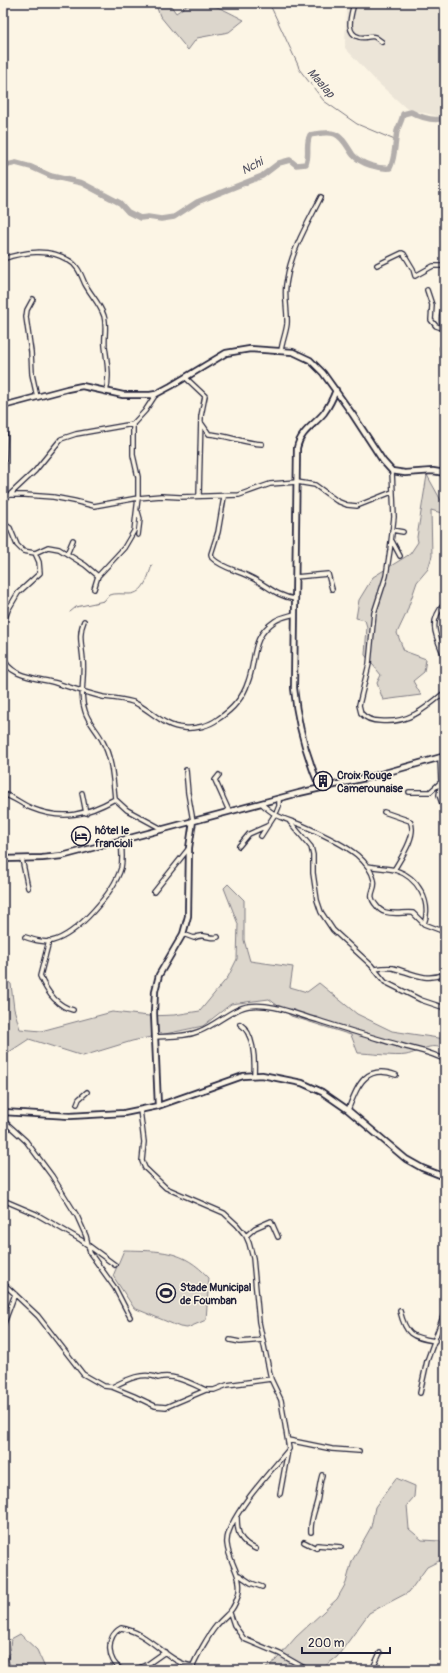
<svg xmlns="http://www.w3.org/2000/svg" width="448" height="1673" viewBox="0 0 448 1673" font-family="Pangolin,sans-serif">
  <style>
    .built { fill: #ece5d8 }
    .green { fill: #dcd6cc; stroke: #7f7c84 }
    .lines { fill: none; stroke-linecap: round; stroke-linejoin: round }
    .stream { stroke: #78757e; stroke-width: 1 }
    .river { stroke: #b2adab; stroke-width: 5.5 }
    .street-casing { stroke: #22223b; stroke-width: 6 }
    .secondary-casing { stroke: #22223b; stroke-width: 8 }
    .street { stroke: #fcf5e5; stroke-width: 3.5 }
    .secondary { stroke: #fcf5e5; stroke-width: 4.5 }
    .labels { text-anchor: middle; stroke-width: 3; stroke-linejoin: round; paint-order: stroke }
    .poi-label { font-size: 11px; font-weight: bold; fill: #22223b; stroke: #fcf5e5; text-anchor: start }
    .water-label { font-size: 12px; font-style: italic; fill: #545362; stroke: #fcf5e5 }
  </style>
  <rect width="100%" height="100%" fill="#fcf5e5"/>
  <filter id="ink" filterUnits="userSpaceOnUse"><feTurbulence type="fractalNoise" baseFrequency=".025" numOctaves="2"/><feDisplacementMap in="SourceGraphic" scale="8" xChannelSelector="R" yChannelSelector="G"/><feConvolveMatrix kernelMatrix="1 2 1 2 8 2 1 2 1" color-interpolation-filters="sRGB"/></filter>
  <g filter="url(#ink)">
    <path class="built" d="M 343,3 L 445,3 L 445,114 L 437,116 L 407,109 L 377,82 L 345,48 L 346,9 Z"/>
    <path class="green" d="M 155,3 L 169,3 L 176,13 C 181,10 186,5 192,3 C 209,0 230,13 244,20 L 229,32 L 197,38 L 188,50 L 160,16 Z
      M 427,475 L 443,504 L 445,505 L 445,514 L 431,510 L 432,556 L 428,569 L 417,582 L 406,614 L 397,633 L 404,651 L 426,659 L 424,672 L 413,681 L 421,695 L 383,700 L 377,683 L 381,675 L 365,655 L 367,627 L 365,620 L 356,618 L 359,600 L 373,577 L 410,554 L 418,542 L 417,537 Z
      M 228,884 L 244,900 L 244,940 L 250,961 L 293,967 L 290,987 L 307,992 L 319,983 L 357,1014 L 392,1031 L 445,1039 L 445,1049 C 428,1042 421,1052 406,1055 C 396,1057 369,1053 358,1053 L 351,1035 L 291,1016 L 269,999 L 231,1004 L 203,1026 L 132,1041 L 83,1056 L 29,1039 L 3,1056 L 3,981 L 5,979 L 11,984 L 14,1009 L 20,1029 L 41,1031 L 112,1012 L 149,1016 L 174,1015 L 200,1011 L 228,977 L 237,959 L 238,924 L 224,888 Z
      M 124,1250 C 160,1251 183,1249 209,1278 L 206,1320 L 187,1328 L 180,1327 L 134,1308 L 113,1276 Z
      M 396,1478 L 415,1486 L 414,1497 L 407,1505 L 409,1529 L 422,1540 L 440,1541 L 445,1546 L 445,1558 L 427,1567 L 409,1592 L 369,1613 L 337,1657 L 320,1670 L 264,1670 L 276,1660 L 296,1637 L 337,1599 L 346,1583 L 352,1561 L 371,1527 L 375,1507 Z
      M 20,1634 L 37,1650 L 46,1670 L 12,1670 L 8,1660 L 11,1639 Z"/>
    <g class="lines">
      <path class="stream" d="M 267,3 L 272,9 L 298,65 L 299,69 L 324,101 L 357,124 L 397,141
        M 70,612 L 76,607 L 104,601 L 109,595 C 116,593 122,594 129,594 C 144,594 148,577 152,565"/>
      <path class="river" d="M 3,166 L 16,163 L 31,167 L 51,176 L 82,183 L 120,203 L 128,212 L 140,218 L 148,217 L 161,219 L 174,217 L 197,202 L 262,176 L 279,163 L 290,160 L 296,165 L 306,164 C 310,153 305,145 310,135 C 318,134 327,131 335,134 C 343,137 348,148 353,155 C 361,164 378,169 390,168 C 395,159 395,142 397,131 C 399,125 402,121 403,114 L 411,112 C 422,118 433,122 445,118"/>
      <defs>
        <path id="street" d="M 354,3 C 352,13 344,33 359,37 C 365,39 370,35 375,37 L 382,42
          M 442,222 L 445,228
          M 3,259 C 23,252 49,248 68,260 C 78,265 81,275 85,284 C 91,295 100,304 104,316 C 107,326 104,336 105,346 C 107,362 110,377 106,392
          M 377,265 L 402,253 L 404,254 L 413,269 L 415,276 L 433,266 L 445,266
          M 427,290 L 432,305 L 431,320 L 436,326 L 442,328
          M 33,299 L 27,310 L 26,317 L 31,352 L 32,374 L 37,397
          M 445,300 C 442,312 439,323 445,334
          M 445,342 L 442,348 L 445,366
          M 281,351 C 282,342 286,333 287,324 C 288,309 283,294 287,279 C 292,249 308,223 321,197
          M 186,378 L 205,396 L 201,416 L 199,496
          M 3,415 C 8,424 3,468 3,481
          M 202,424 L 209,434 C 227,435 243,443 262,444
          M 392,471 L 394,517 L 390,550 L 386,576 L 374,613 L 369,664 L 359,705 L 361,713 C 366,719 372,721 380,721 C 408,724 425,709 445,692
          M 8,495 L 25,495 L 53,497 L 74,501 L 94,506 L 138,498 L 161,496 L 180,497 L 239,495 L 270,484 L 297,482 L 315,485 L 337,501 L 347,505 L 357,506 L 392,492
          M 224,497 L 218,532 L 211,554 L 212,558 C 222,568 236,570 248,576 C 266,584 275,596 295,599
          M 3,501 L 35,471 L 61,439 L 76,434 L 133,424 L 145,411 L 156,394
          M 3,523 L 10,528 L 17,545 L 23,551 L 35,553 L 48,547 L 59,549 L 85,565 L 98,576
          M 392,530 L 403,532
          M 138,535 L 140,519 L 138,512
          M 392,541 L 400,556
          M 67,554 L 73,540
          M 295,577 L 328,574 L 332,589
          M 94,589 L 98,576 L 124,548 L 134,531 L 138,498 L 138,477 L 133,455 L 133,424
          M 445,603 C 427,623 436,636 445,658
          M 84,621 C 78,634 82,646 83,660 C 85,677 79,694 85,711 C 88,722 97,730 102,740 C 112,758 113,778 115,799 L 127,810 L 162,829
          M 3,624 L 8,610 L 18,593 L 40,573 L 39,562 L 35,553
          M 3,656 C 8,678 39,678 56,683 C 72,688 87,693 103,697 C 112,698 124,699 133,702 C 150,709 163,727 184,728 C 195,729 209,726 218,719 C 232,710 243,698 248,682 C 257,658 250,638 275,621 C 281,617 288,616 295,614
          M 445,710 L 445,713
          M 440,757 L 441,782 L 439,795 L 445,812
          M 186,770 L 188,793 L 193,821
          M 219,775 L 215,780 L 229,811
          M 409,792 L 430,792 L 440,783
          M 82,793 L 86,813
          M 3,794 C 14,797 21,804 31,808 C 63,821 86,815 115,799
          M 261,803 C 277,819 285,818 304,826 C 322,834 342,843 357,855 C 365,862 372,870 374,880 C 377,890 366,894 376,905 C 378,908 381,911 385,912 C 395,915 404,912 413,913 L 424,924 L 445,932
          M 384,812 L 410,821 C 418,834 401,858 394,870
          M 290,822 L 311,847 L 313,855 L 313,873 L 317,900 L 321,912 L 333,930 L 371,965 L 385,982 L 421,1000 L 445,1008
          M 261,836 L 277,811 L 279,806 L 279,798
          M 239,846 L 249,834 L 267,826
          M 22,859 L 28,888
          M 368,866 C 377,868 387,868 395,870 C 418,877 432,902 424,924
          M 154,892 L 189,848
          M 183,934 L 194,938 C 203,932 210,940 218,937
          M 25,937 C 34,940 43,943 52,941 C 77,935 114,892 121,868 C 123,859 122,850 121,840
          M 49,941 L 40,976 C 46,990 56,1006 73,1010
          M 375,969 C 381,968 387,967 393,968 C 412,973 425,982 445,974
          M 240,1024 C 254,1033 255,1059 254,1075
          M 155,1037 C 170,1036 186,1037 200,1031 C 216,1025 233,1008 249,1006 C 273,1003 294,1014 317,1020 C 344,1029 372,1037 399,1045 C 415,1050 430,1051 445,1060
          M 77,1104 L 79,1099 L 87,1092
          M 140,1110 L 144,1142 L 142,1161 L 145,1168 L 166,1188 L 224,1213 L 237,1225 L 246,1236 L 249,1243 L 253,1258 L 259,1322 L 271,1379 L 281,1400 L 289,1449 C 273,1469 224,1520 227,1544 C 229,1564 244,1576 238,1596 C 232,1614 227,1613 217,1625 C 209,1634 195,1659 191,1670
          M 348,1110 C 358,1085 365,1064 396,1075
          M 3,1120 L 26,1141 L 52,1176 L 77,1216 L 86,1236 L 90,1253 L 115,1288 L 130,1317
          M 3,1200 L 36,1214 L 81,1240 L 115,1265
          M 246,1236 L 255,1228 L 271,1221 L 278,1237
          M 3,1283 L 38,1316 L 83,1374 L 104,1386 L 112,1387 L 134,1396 L 155,1406 L 166,1407 L 206,1390 L 214,1390 L 227,1385 L 271,1379
          M 400,1311 C 406,1335 411,1337 435,1341
          M 3,1326 L 15,1294
          M 230,1340 L 240,1342 L 263,1340
          M 112,1387 C 126,1380 143,1371 158,1378 C 173,1373 192,1384 206,1390
          M 420,1393 L 427,1361 L 445,1311
          M 288,1440 L 332,1449 L 359,1451
          M 280,1494 L 288,1450
          M 237,1517 C 237,1534 240,1542 256,1549
          M 311,1532 C 310,1519 316,1509 318,1497 C 319,1489 320,1482 322,1475
          M 304,1542 L 316,1548 L 317,1545 L 341,1547
          M 239,1575 L 251,1583 L 262,1587
          M 230,1613 L 234,1625 L 244,1639 L 280,1654 L 308,1670
          M 122,1670 C 107,1661 105,1637 121,1628 C 150,1632 168,1664 193,1666
          M 135,1670 L 148,1664 L 165,1652
          M 372,1670 L 380,1653"/>
        <path id="secondary" d="M 3,406 L 67,389 L 82,386 L 123,395 L 150,395 L 156,394 L 171,386 L 226,353 L 250,349 L 293,352 L 310,360 L 323,373 L 353,415 L 383,461 L 392,471 L 405,473 L 433,471 L 445,473
          M 320,788 C 306,755 297,723 294,688 L 297,448 C 300,432 314,425 324,413 C 329,406 333,398 336,390
          M 3,859 L 42,858 L 62,856 L 299,793 L 374,776 L 445,756
          M 158,1106 L 154,1013 L 155,991 L 159,975 L 183,934 L 188,916 L 189,848 L 193,821
          M 3,1112 L 70,1116 L 124,1113 L 158,1106 L 243,1076 L 262,1075 L 302,1083 L 322,1092 L 348,1110 L 406,1159 L 422,1168 L 445,1177"/>
      </defs>
      <use href="#street" class="street-casing"/>
      <use href="#secondary" class="secondary-casing"/>
      <use href="#street" class="street"/>
      <use href="#secondary" class="secondary"/>
    </g>
  </g>
  <defs>
    <symbol id="building-ring" viewBox="-11 -11 22 22"><circle r="9.5" fill="#fcf5e5" stroke="#22223b" stroke-width="1.5"/><path d="M-4-6H4V6H1V3H-1V6H-4ZM-2.5-4.3h1.7v1.8h-1.7ZM.8-4.3h1.7v1.8H.8ZM-2.5-1h1.7V.8h-1.7ZM.8-1h1.7V.8H.8Z" fill="#22223b"/></symbol>
    <symbol id="hotel-ring" viewBox="-11 -11 22 22"><circle r="9.5" fill="#fcf5e5" stroke="#22223b" stroke-width="1.5"/><path d="M-6-4.5h1.5V1H6V5H4.5V3h-9V5H-6ZM-4 0a1.8 1.8 0 1 1 3.6 0ZM.5 0V-2.5h3Q6-2.5 6 0Z" fill="#22223b"/></symbol>
    <symbol id="stadium-ring" viewBox="-11 -11 22 22"><circle r="9.5" fill="#fcf5e5" stroke="#22223b" stroke-width="1.5"/><path d="M0-5a6.5 5 0 1 0 0 10a6.5 5 0 1 0 0-10ZM-3.5-1.8h7v3.6h-7Z" fill="#22223b"/></symbol>
  </defs>
  <g fill-rule="evenodd">
    <use href="#building-ring" x="312" y="770" width="22" height="22"/>
    <use href="#hotel-ring" x="70" y="825" width="22" height="22"/>
    <use href="#stadium-ring" x="155" y="1282" width="22" height="22"/>
  </g>
  <g class="labels">
    <g class="poi-label">
      <text x="337" y="779">Croix Rouge<tspan x="337" dy="13">Camerounaise</tspan></text>
      <text x="95" y="834">hôtel le<tspan x="95" dy="13">francioli</tspan></text>
      <text x="180" y="1291">Stade Municipal<tspan x="180" dy="13">de Foumban</tspan></text>
    </g>
    <g class="water-label">
      <text transform="translate(321 83) rotate(49)" y="4">Maalap</text>
      <text transform="translate(252 166) rotate(-28)" y="4">Nchi</text>
    </g>
  </g>
  <rect width="448" height="1673" fill="none" stroke="#fcf5e5" stroke-width="16"/>
  <rect x="8" y="8" width="432" height="1657" fill="none" stroke="#22223b" stroke-width="1.5" filter="url(#ink)"/>
  <path d="M302 1647v6h88v-6" fill="none" stroke="#22223b" stroke-width="2"/>
  <text x="308" y="1647" font-size="12" fill="#22223b" stroke="#fcf5e5" stroke-width="3" paint-order="stroke">200 m</text>
</svg>
